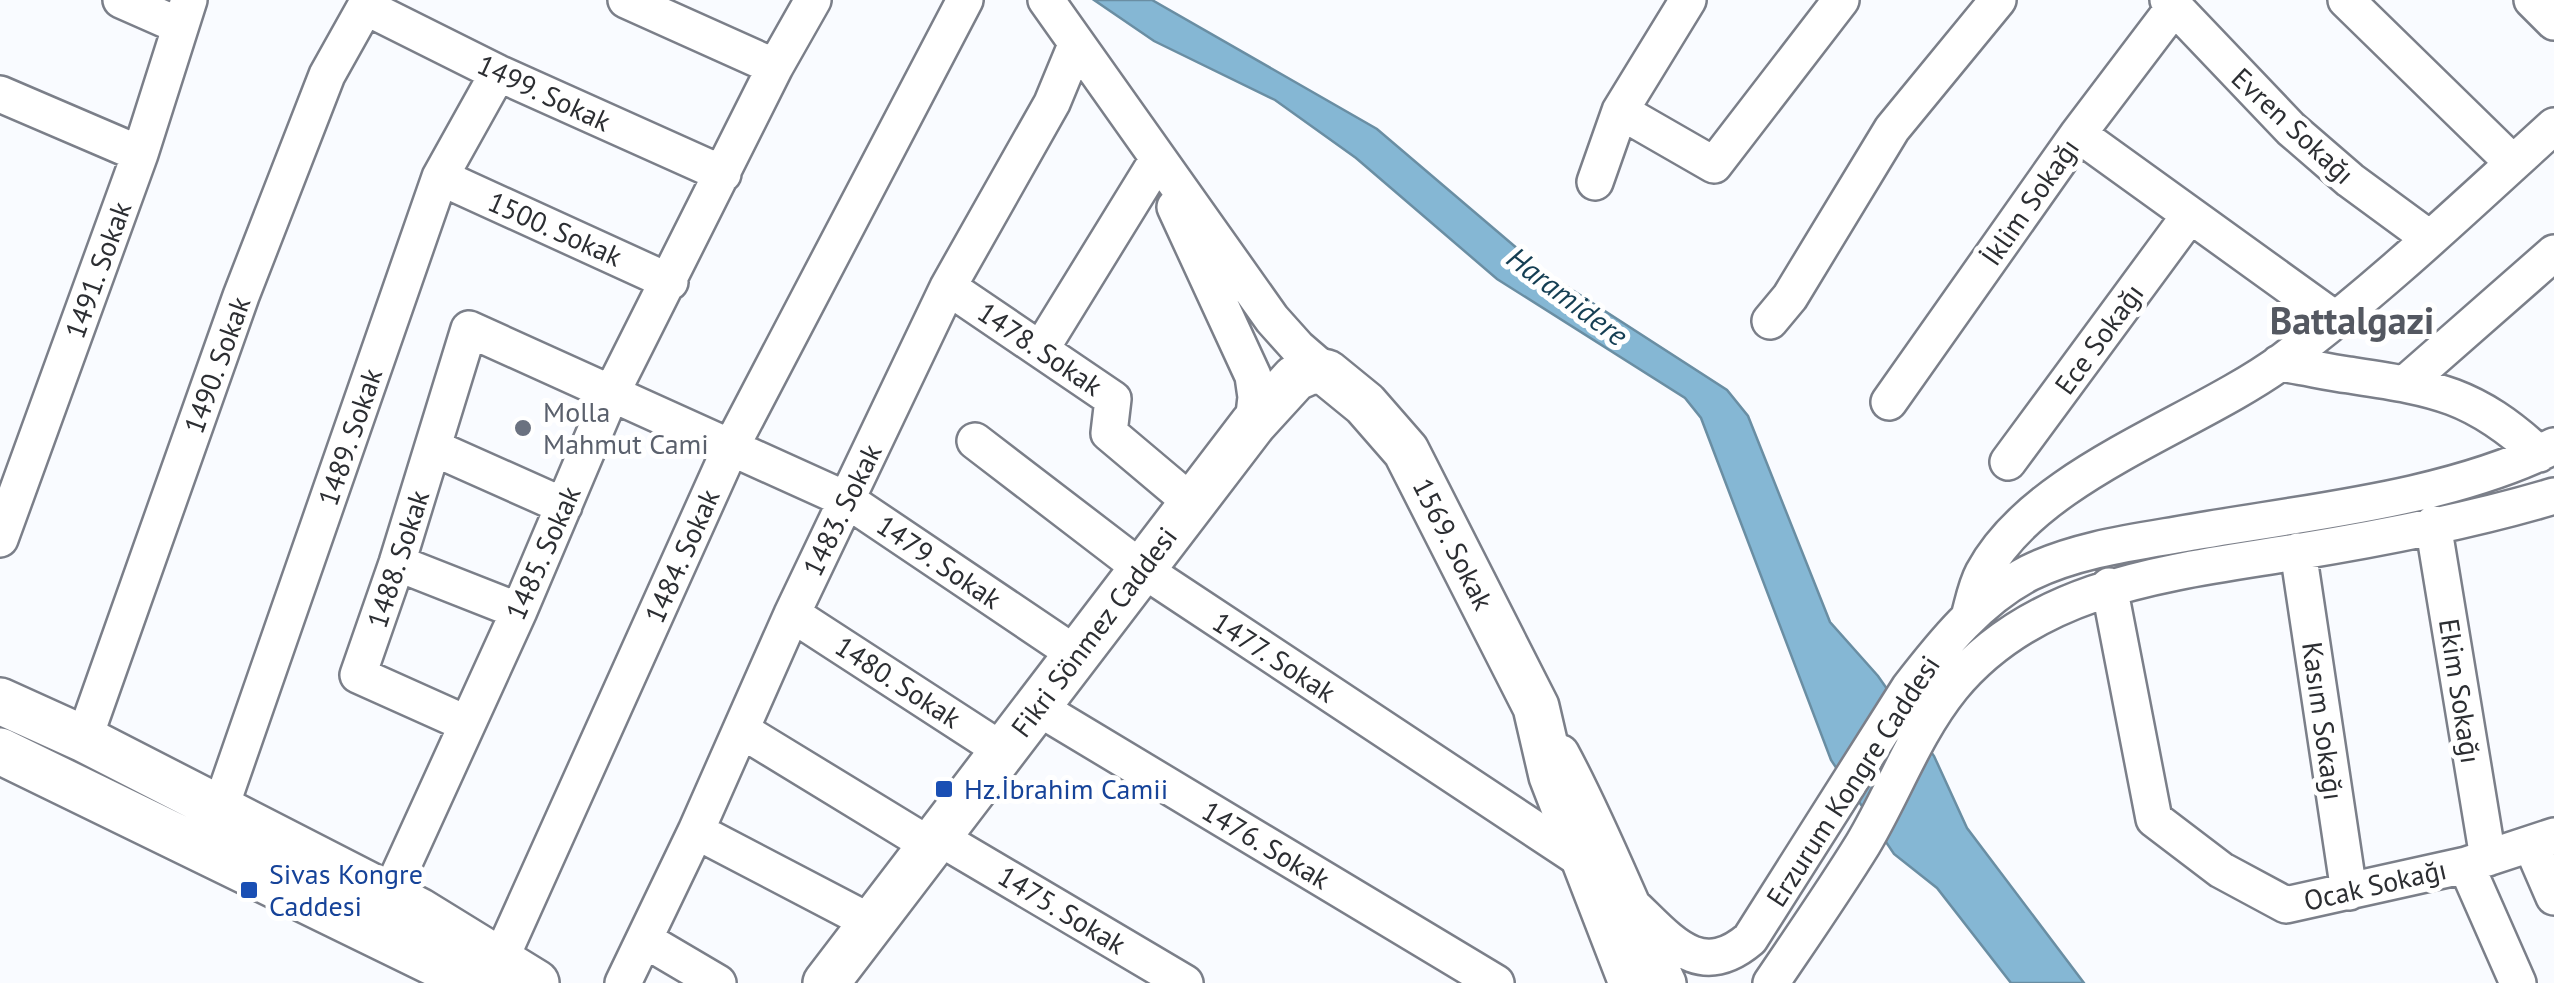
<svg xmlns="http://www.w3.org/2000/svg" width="2554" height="983" viewBox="0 0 2554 983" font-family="'PT Sans',sans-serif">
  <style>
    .water { fill: #85b7d4; stroke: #6a8ea3; stroke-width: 2.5 }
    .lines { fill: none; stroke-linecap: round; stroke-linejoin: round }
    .minor-casing { stroke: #7b7f89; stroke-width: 40 }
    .major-casing { stroke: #7b7f89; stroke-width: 50 }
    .minor { stroke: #fff; stroke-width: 35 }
    .major { stroke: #fff; stroke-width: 45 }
    .worship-dot { fill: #6b7280; stroke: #fff; stroke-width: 4 }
    .transit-dot { fill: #1a4fb4; stroke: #fff; stroke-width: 4 }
    .labels { text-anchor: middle; stroke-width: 10; stroke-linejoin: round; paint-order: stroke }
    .street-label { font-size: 28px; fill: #2c2e32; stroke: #fff }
    .worship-label { font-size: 28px; fill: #5b616d; stroke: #fff; text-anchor: start }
    .transit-label { font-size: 28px; fill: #164399; stroke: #fff; text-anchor: start }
    .water-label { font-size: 30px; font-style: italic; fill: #143e53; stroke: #fff }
    .district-label { font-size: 38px; font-weight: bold; fill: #545861; stroke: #fff }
  </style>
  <rect width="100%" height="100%" fill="#f9fbff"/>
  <path class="water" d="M 1094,0 L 1152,0 L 1377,129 L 1546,273 L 1727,390 L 1748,416 L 1830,622 L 1878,676 L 1934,756 L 1967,828 L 2084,983 L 2011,983 L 1937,888 L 1894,854 L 1831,760 L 1701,418 L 1685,398 L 1497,279 L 1356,158 L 1275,100 L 1154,41 Z"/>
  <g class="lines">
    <defs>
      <path id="minor" d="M 121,0 L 180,26
        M 626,0 L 775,67
        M 1046,0 L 1272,319 L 1298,348 L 1327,373
        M 2168,0 L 2291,129 L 2350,180 L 2429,238
        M 2346,0 L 2513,163
        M 2532,0 L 2554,22
        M 366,7 L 498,73 L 723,174
        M 0,94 L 140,154
        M 1620,111 L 1714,165 L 1841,0
        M 2078,134 L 2336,320
        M 440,177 L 670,282
        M 1595,182 L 1620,111 L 1688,0
        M 1175,207 L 1253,376 L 1256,397 L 1253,424
        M 948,287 L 1113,399 L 1109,433 L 1192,503
        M 1770,321 L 1790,297 L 1892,129 L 1998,0
        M 1041,349 L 1158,159
        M 2279,363 C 2303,366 2325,372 2349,375 C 2434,388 2473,393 2539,454
        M 2407,382 L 2554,253
        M 1889,402 L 2078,134 L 2175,6
        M 975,441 L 1142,569 L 1583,861
        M 434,448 L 564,506
        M 2008,462 L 2190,215
        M 2433,524 L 2488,858
        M 0,539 L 140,154 L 189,0
        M 2298,551 L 2349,892
        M 397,563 L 519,611
        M 2109,586 L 2154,819 L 2221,870 L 2286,905 L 2466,865 L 2554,836
        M 792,614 L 1003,751
        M 1969,617 C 1973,603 1976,586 1983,573 C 2036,474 2196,425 2284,360 C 2379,289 2466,206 2554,126
        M 1037,707 L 1496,983
        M 465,723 L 358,675 L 397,563 L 469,329 L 847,500 L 1077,655
        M 741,730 L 931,846
        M 84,739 L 241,296 L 327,75 L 369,0
        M 1561,753 C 1601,827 1631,907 1668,983
        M 220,809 L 440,177 L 498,73
        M 696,831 L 872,923
        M 938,837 L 1185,983
        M 2531,844 L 2554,897
        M 2466,865 L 2518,983
        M 389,896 L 519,611 L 611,394 L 775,67 L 813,0
        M 1629,902 C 1668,938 1698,983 1750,939 L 1909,688 C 1943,644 1979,599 2029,573 C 2073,551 2128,543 2176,535 C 2297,513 2444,501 2554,446
        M 645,940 L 718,983
        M 500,960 L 731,447 L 965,0
        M 623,983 L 696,831 L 792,614 L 948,287 L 1052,103 L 1076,45
        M 1771,983 C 1802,937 1834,891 1863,844 C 1894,792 1914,734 1952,687 C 2037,584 2174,572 2296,552 C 2382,538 2471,521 2554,496"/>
      <path id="major" d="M 0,701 L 84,739 L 419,911 L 536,983
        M 0,751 L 476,983
        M 826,983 L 1253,424 L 1295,378 L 1313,370 L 1327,373 L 1365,404 L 1406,451 L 1536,707 L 1552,776 L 1632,983"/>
    </defs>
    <use href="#minor" class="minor-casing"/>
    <use href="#major" class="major-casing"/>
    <use href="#minor" class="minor"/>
    <use href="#major" class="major"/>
  </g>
  <circle class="worship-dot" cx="523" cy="428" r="10"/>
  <g class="transit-dot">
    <rect x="934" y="779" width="20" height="20" rx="5"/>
    <rect x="239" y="880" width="20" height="20" rx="5"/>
  </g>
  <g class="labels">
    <g class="street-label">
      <text transform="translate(544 93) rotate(25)" y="10">1499. Sokak</text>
      <text transform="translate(2293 126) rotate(43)" y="10">Evren Sokağı</text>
      <text transform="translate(2030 202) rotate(-55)" y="10">İklim Sokağı</text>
      <text transform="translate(555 229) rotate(24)" y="10">1500. Sokak</text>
      <text transform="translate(98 270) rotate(-70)" y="10">1491. Sokak</text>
      <text transform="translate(2099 339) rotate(-54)" y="10">Ece Sokağı</text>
      <text transform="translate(1040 349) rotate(34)" y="10">1478. Sokak</text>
      <text transform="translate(217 365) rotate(-70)" y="10">1490. Sokak</text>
      <text transform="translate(350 437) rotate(-71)" y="10">1489. Sokak</text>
      <text transform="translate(842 510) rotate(-64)" y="10">1483. Sokak</text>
      <text transform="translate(1453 544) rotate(63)" y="10">1569. Sokak</text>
      <text transform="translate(543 553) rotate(-66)" y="10">1485. Sokak</text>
      <text transform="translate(682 556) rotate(-66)" y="10">1484. Sokak</text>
      <text transform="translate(398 559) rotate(-72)" y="10">1488. Sokak</text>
      <text transform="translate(939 562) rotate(34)" y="10">1479. Sokak</text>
      <text transform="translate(1094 632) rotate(-53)" y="10">Fikri Sönmez Caddesi</text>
      <text transform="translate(1274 657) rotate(33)" y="10">1477. Sokak</text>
      <text transform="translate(898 682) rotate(33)" y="10">1480. Sokak</text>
      <text transform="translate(2460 691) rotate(81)" y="10">Ekim Sokağı</text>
      <text transform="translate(2323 721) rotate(82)" y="10">Kasım Sokağı</text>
      <text transform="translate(1853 781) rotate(-57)" y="10">Erzurum Kongre Caddesi</text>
      <text transform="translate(1266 845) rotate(31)" y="10">1476. Sokak</text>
      <text transform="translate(2375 885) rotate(-13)" y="10">Ocak Sokağı</text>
      <text transform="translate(1062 910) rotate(31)" y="10">1475. Sokak</text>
    </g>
    <g class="worship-label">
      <text x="543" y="422">Molla<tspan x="543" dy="32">Mahmut Cami</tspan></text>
    </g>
    <g class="transit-label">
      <text x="964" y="799">Hz.İbrahim Camii</text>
      <text x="269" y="884">Sivas Kongre<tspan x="269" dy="32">Caddesi</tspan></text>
    </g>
    <g class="water-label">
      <text transform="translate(1567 297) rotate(37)" y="10">Haramidere</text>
    </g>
    <g class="district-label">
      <text x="2352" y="334">Battalgazi</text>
    </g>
  </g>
</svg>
